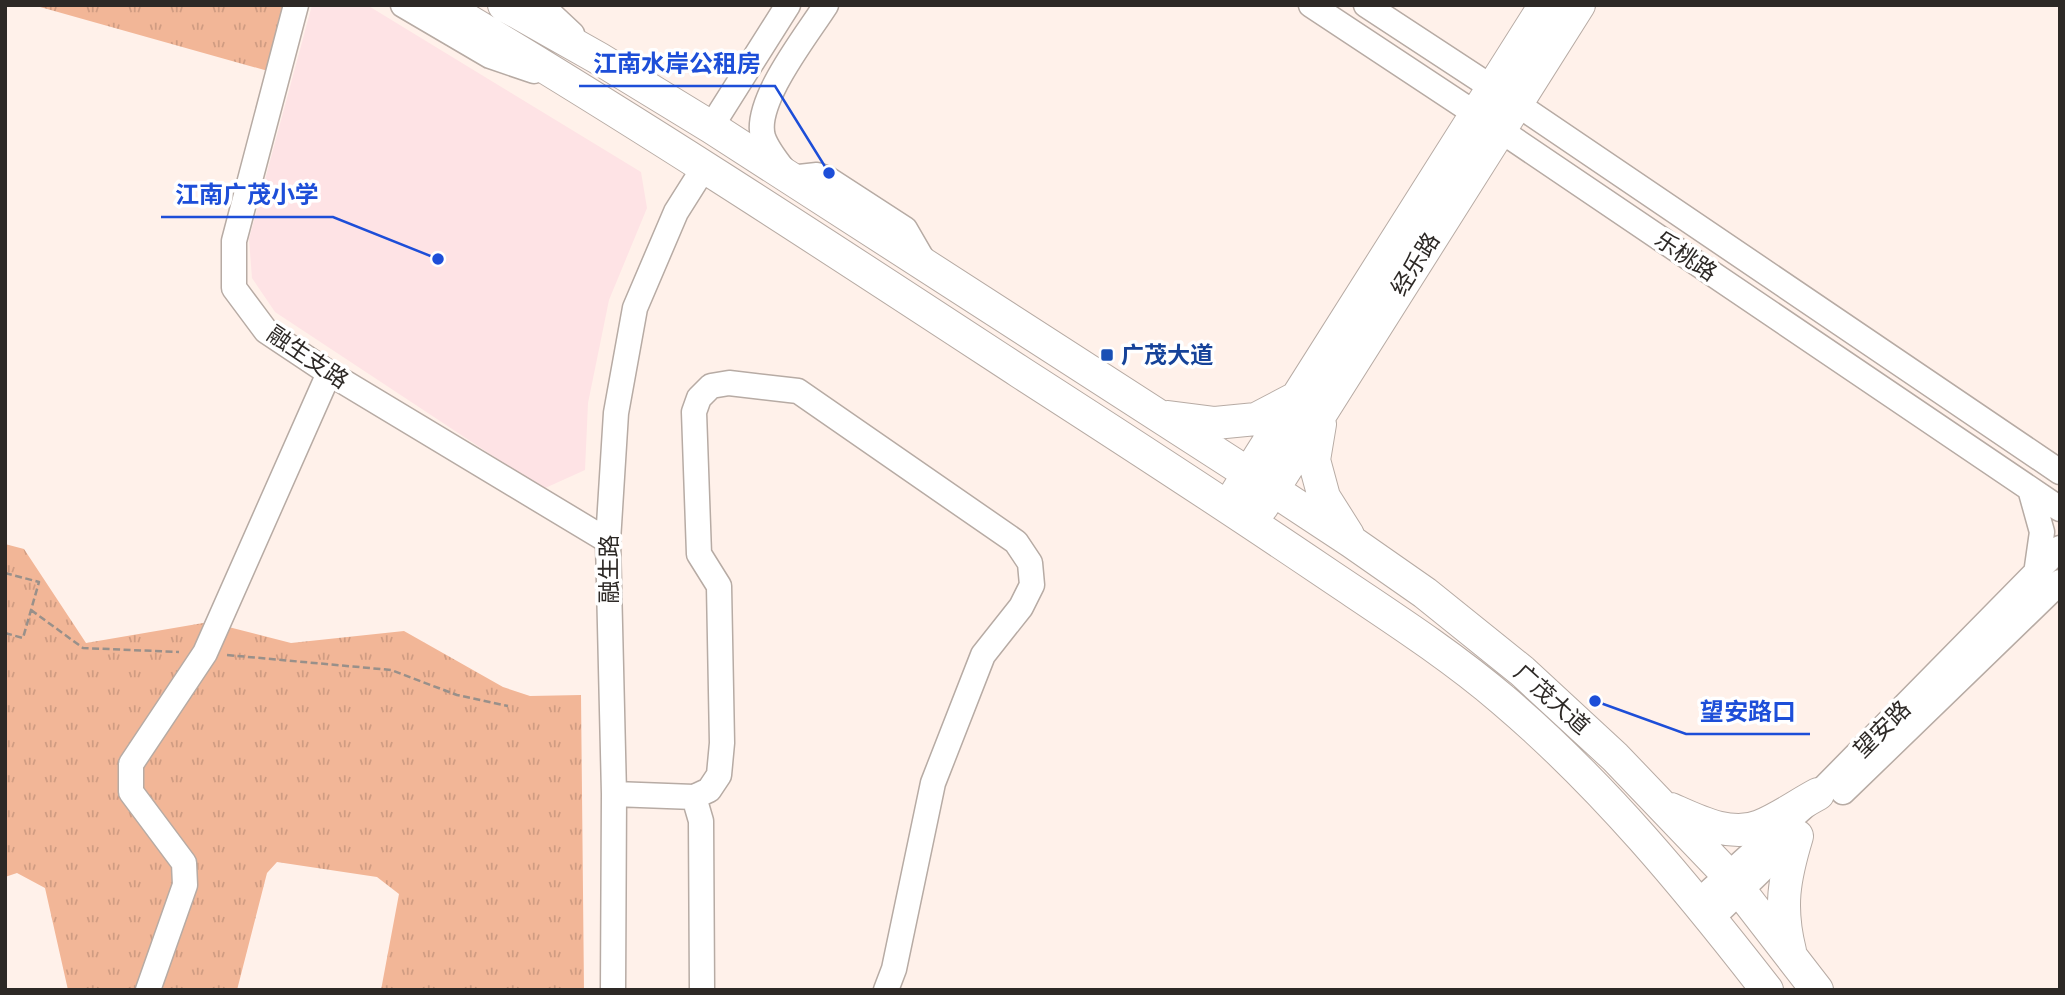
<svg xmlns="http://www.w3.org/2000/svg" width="2065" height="995" viewBox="0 0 2065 995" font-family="Barlow,'Noto Sans SC',sans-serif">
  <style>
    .education { fill: #fee3e5 }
    .park { fill: url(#park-tufts) }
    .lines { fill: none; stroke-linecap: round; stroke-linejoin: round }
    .minor-casing { stroke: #b7aba4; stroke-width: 27 }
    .major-casing { stroke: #b7aba4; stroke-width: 34 }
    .path { stroke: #99908a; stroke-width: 2.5; stroke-dasharray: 7 3.5; stroke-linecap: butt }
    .minor { stroke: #fff; stroke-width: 24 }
    .major { stroke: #fff; stroke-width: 32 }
    .transit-dot { fill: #1a4fb4; stroke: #fff; stroke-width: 2.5 }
    .labels { text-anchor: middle; stroke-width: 7; stroke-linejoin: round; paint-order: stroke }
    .street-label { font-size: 23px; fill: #2d2926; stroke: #fff }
    .transit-label { font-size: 23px; font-weight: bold; fill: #164399; stroke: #fff; text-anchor: start }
    .leader { fill: none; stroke: #1d4ed8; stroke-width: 2.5 }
    .callout-dot { fill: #1d4ed8; stroke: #fff; stroke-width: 2.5 }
    .callout-label { font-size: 24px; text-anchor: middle; font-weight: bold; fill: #1d4ed8; stroke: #fff; stroke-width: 7; stroke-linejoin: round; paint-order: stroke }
  </style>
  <defs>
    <pattern id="park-tufts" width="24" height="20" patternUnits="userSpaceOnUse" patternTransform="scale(1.75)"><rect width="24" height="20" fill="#f2b697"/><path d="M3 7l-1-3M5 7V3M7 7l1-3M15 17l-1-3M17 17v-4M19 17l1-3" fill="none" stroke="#d09c82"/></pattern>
  </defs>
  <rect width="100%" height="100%" fill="#fff1ea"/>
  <path class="education" d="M 312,5 L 367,5 L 641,172 L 647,208 L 609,300 L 588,403 L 585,470 L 543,489 L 275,312 L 252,278 L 249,239 Z"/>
  <path class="park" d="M 33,5 L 287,5 L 268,71 Z
    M 5,544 L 24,549 L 86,643 L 209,622 L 291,643 L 404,631 L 503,687 L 530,696 L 581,695 L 584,990 L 381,990 L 399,894 L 377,877 L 277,862 L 267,873 L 237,990 L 68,990 L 45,888 L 17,873 L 5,877 Z"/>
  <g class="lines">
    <defs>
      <path id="minor" d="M 296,5 L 234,241 L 234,288 L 266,331 L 329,373 L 608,541
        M 403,5 L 490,56 L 534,71
        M 541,5 L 572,34
        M 826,5 C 807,35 753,102 763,137 C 768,152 781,166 790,178 L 817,175 L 828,179 L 905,229 L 927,267
        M 1311,5 L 1500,130 L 2060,509
        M 1366,5 L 1517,104 L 2060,472
        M 711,127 L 788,5
        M 2030,489 L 2042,532 L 2036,574
        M 1843,792 L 2060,582
        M 614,794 L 694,797 L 709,790 L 719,775 L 722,743 L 719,586 L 699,554 L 694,412 L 699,398 L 711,386 L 729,383 L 798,391 L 1016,542 L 1030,563 L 1032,585 L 1021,607 L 983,655 L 933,783 L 894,969 L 886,990
        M 694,797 L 701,821 L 702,990
        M 1698,902 L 1818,794 L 2060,548
        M 1712,918 L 1799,834
        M 148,990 L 185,885 L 184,863 L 131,792 L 131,764 L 205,653 L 329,373
        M 613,990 L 614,794 L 608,541 L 616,413 L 635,308 L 676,212 L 705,166"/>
      <path id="major" d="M 442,5 C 639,122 829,247 1020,372 C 1121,437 1221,502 1320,569 C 1382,611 1447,652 1503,700 C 1603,785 1687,887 1767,990
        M 504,5 L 598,58 L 711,127 L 1249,474 L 1352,542 L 1425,593 L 1522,671 L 1615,757 L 1728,875 L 1817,990
        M 1168,417 L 1215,423 L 1256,419 L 1296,398
        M 1320,424 L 1314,460 L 1324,497 L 1348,535
        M 1237,492 L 1545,5
        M 1262,507 L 1579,5
        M 1671,809 C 1698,821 1731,838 1760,826 C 1780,818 1799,804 1818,794
        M 1790,951 C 1779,907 1784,879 1797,836"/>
    </defs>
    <use href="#minor" class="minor-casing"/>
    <use href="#major" class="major-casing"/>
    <path class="path" d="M 5,573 L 39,582 L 23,638 L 5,633
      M 31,610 L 83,648 L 179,652
      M 227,655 L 391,670 L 457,695 L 508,706"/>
    <use href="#minor" class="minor"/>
    <use href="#major" class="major"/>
  </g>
  <rect class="transit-dot" x="1100" y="348" width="14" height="14" rx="3.5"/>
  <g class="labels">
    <g class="street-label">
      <text transform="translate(1686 256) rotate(34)" y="8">乐桃路</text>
      <text transform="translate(1415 264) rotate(-58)" y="8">经乐路</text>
      <text transform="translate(308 357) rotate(34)" y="8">融生支路</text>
      <text transform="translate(609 569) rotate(-90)" y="8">融生路</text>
      <text transform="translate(1552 699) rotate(42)" y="8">广茂大道</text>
      <text transform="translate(1882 729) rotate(-45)" y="8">望安路</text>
    </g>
    <g class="transit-label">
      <text x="1121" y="363">广茂大道</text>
    </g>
  </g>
  <path class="leader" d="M829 173L775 86H579M438 259L333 217H161M1595 701L1686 734H1810"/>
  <g class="callout-dot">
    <circle cx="829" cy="173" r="7"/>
    <circle cx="438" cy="259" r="7"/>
    <circle cx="1595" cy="701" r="7"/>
  </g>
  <g class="callout-label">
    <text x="677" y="72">江南水岸公租房</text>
    <text x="247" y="203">江南广茂小学</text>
    <text x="1748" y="720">望安路口</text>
  </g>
  <rect width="2065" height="995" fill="none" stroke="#2d2926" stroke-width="14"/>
</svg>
